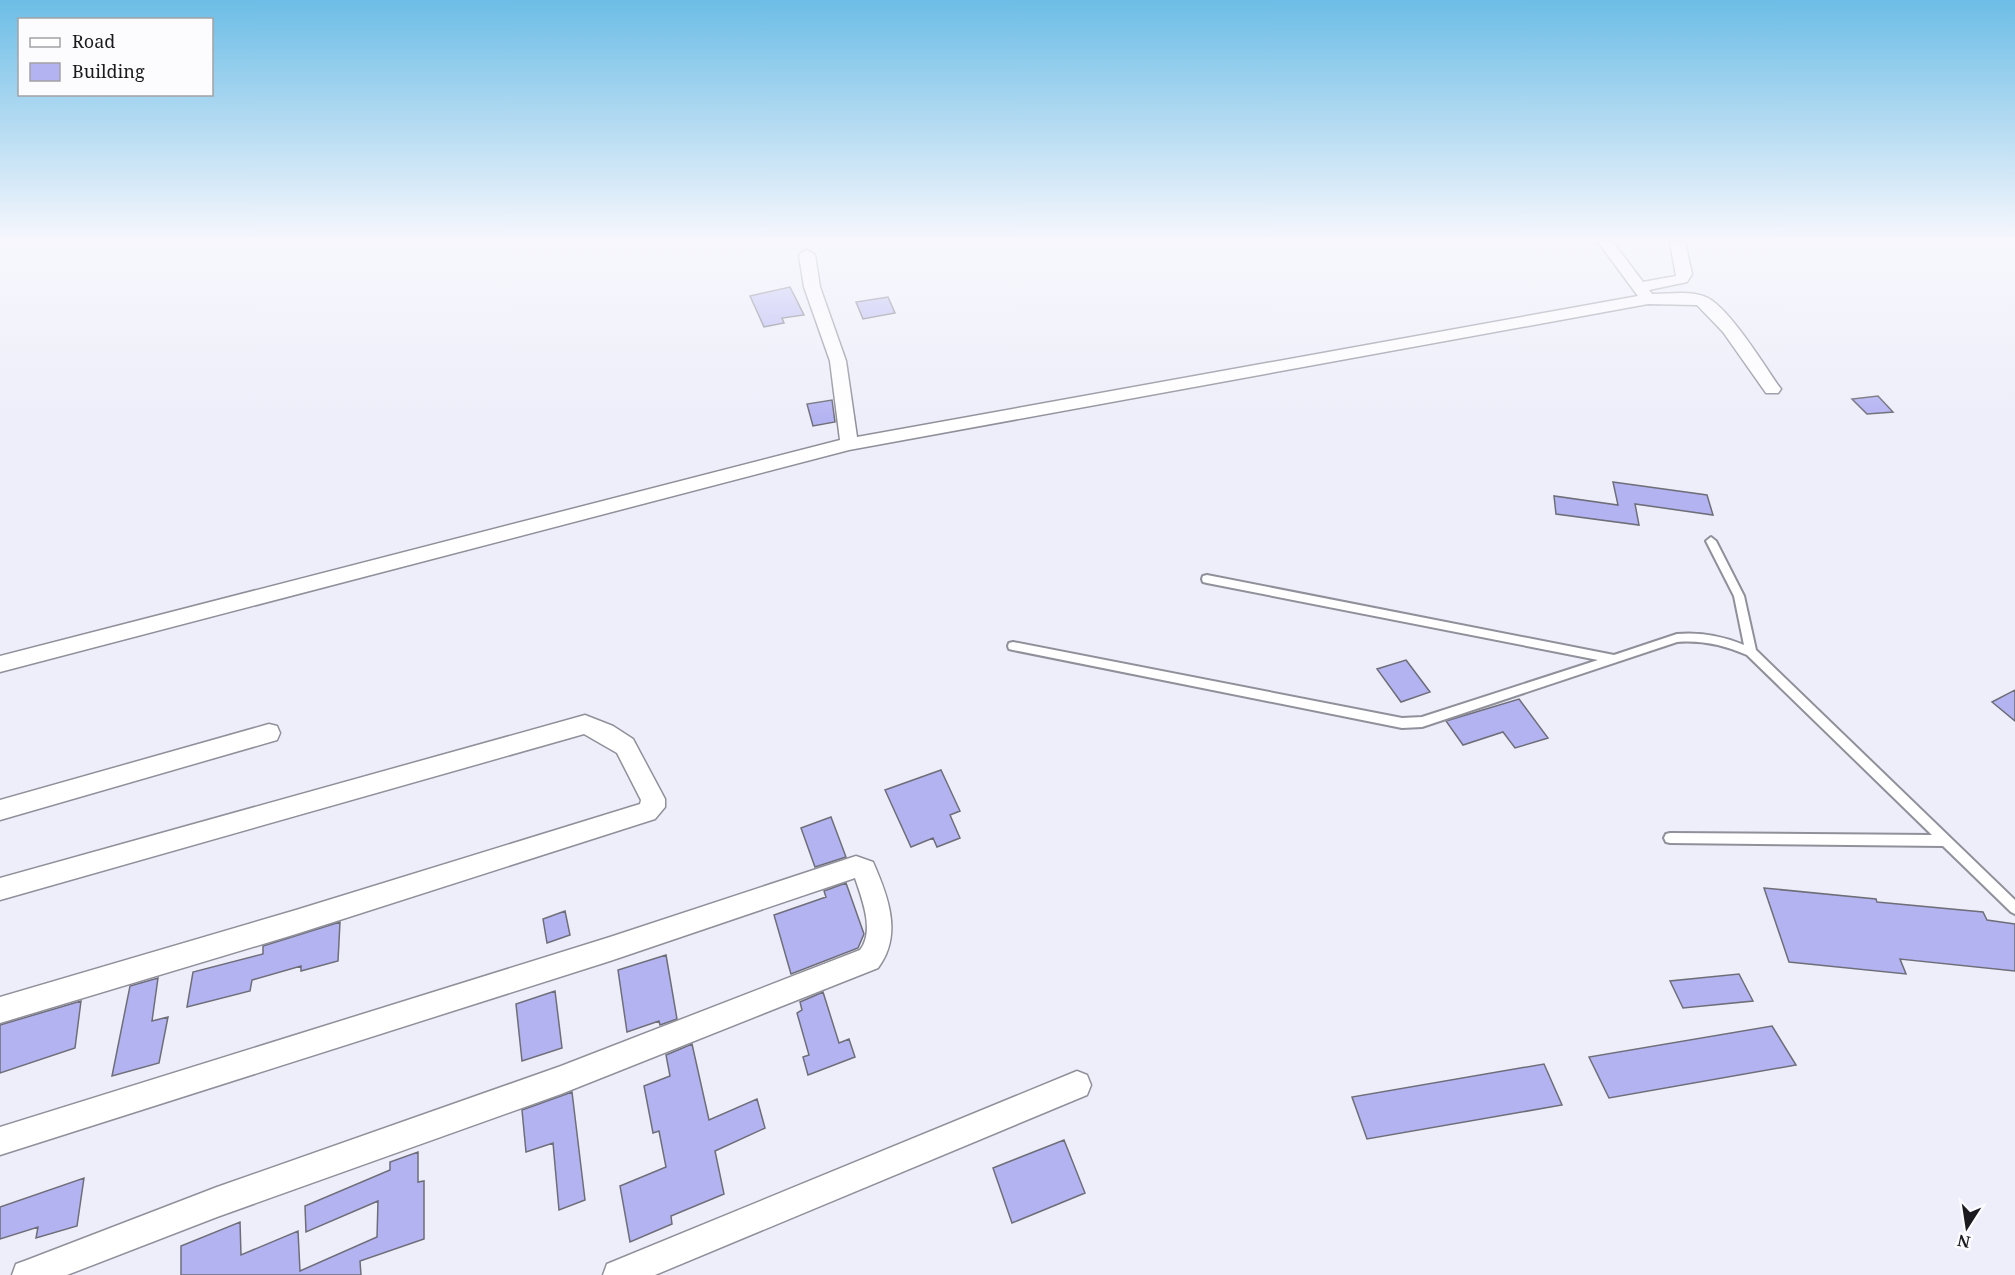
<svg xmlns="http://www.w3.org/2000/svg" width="2015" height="1275" viewBox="0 0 2015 1275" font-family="'Noto Serif',serif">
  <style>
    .building { fill: #b4b3f2; stroke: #6e6e79; stroke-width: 1.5 }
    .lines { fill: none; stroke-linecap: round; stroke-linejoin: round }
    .service-casing { stroke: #90909b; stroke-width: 4 }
    .minor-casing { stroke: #90909b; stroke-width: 3 }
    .service { fill: #fff; fill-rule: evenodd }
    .minor { fill: #fff; fill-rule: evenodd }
  </style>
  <rect width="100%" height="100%" fill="#eeeefa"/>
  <path class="building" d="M 790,287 L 804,315 L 782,318 L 784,323 L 764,327 L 750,296 Z
    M 888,297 L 895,313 L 863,319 L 856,302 Z
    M 1878,396 L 1893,412 L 1867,414 L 1852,399 Z
    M 832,400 L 835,422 L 813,426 L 807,404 Z
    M 1613,482 L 1707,495 L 1713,515 L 1635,504 L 1639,525 L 1556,514 L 1554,496 L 1618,505 Z
    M 1406,660 L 1430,692 L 1401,702 L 1377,669 Z
    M 2015,690 L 2015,721 L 1992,702 Z
    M 1519,699 L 1548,738 L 1515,748 L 1503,732 L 1463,745 L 1446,721 Z
    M 941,770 L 960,811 L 950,815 L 960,838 L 937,847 L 933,838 L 911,847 L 885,790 Z
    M 831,817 L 846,857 L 815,867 L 801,828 Z
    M 846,883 L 864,934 L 858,948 L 791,974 L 774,915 L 826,897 L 824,891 Z
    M 1764,888 L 1876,899 L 1877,902 L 1983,912 L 1987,920 L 2015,924 L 2015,971 L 1900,959 L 1906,974 L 1789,962 Z
    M 565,911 L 570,935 L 547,943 L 543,919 Z
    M 340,922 L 338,961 L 301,971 L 301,966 L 252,980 L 250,991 L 187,1007 L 193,972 L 263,954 L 263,946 Z
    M 666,955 L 677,1019 L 660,1025 L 659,1021 L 627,1032 L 618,970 Z
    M 1739,974 L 1753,1001 L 1683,1008 L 1670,981 Z
    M 158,978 L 152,1021 L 168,1017 L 159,1063 L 112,1076 L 130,986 Z
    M 555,991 L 562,1048 L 522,1061 L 516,1004 Z
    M 823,992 L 839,1043 L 849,1039 L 855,1057 L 808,1075 L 803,1057 L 809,1055 L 797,1013 L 802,1010 L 800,1002 Z
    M 81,1001 L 75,1048 L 0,1073 L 0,1025 Z
    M 1772,1026 L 1796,1065 L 1609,1098 L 1589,1057 Z
    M 692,1044 L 709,1120 L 757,1099 L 765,1128 L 715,1151 L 724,1194 L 671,1216 L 672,1224 L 630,1242 L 620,1186 L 666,1167 L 659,1131 L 653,1133 L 644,1086 L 670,1076 L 666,1055 Z
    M 1544,1064 L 1562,1105 L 1367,1139 L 1352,1097 Z
    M 572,1092 L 585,1200 L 559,1210 L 553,1143 L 526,1152 L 522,1110 Z
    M 1064,1140 L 1085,1193 L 1012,1223 L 993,1168 Z
    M 418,1152 L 418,1182 L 424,1181 L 424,1239 L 360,1261 L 361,1275 L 181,1275 L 181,1246 L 240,1222 L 241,1255 L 298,1231 L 300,1271 L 377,1237 L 378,1201 L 306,1232 L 305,1206 L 390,1170 L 390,1162 Z
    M 84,1178 L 77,1226 L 36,1238 L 38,1227 L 0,1239 L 0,1207 Z"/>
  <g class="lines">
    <defs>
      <path id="service" d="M 1711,537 L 1716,541 L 1744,596 L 1756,650 L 2015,900 L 2015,914 L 2011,912 L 1943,846 L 1670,843 L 1666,842 L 1664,838 L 1666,834 L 1670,833 L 1932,835 L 1747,655 C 1724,645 1702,640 1677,642 L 1422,727 L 1402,728 L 1013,650 L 1009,649 L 1008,646 L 1009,643 L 1013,642 L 1402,718 L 1422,717 L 1598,660 L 1207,583 L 1203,582 L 1202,579 L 1203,576 L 1207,575 L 1614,655 L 1677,634 C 1701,632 1722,636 1744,645 L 1734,596 L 1706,541 Z"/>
      <path id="minor" d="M 1598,242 L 1613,242 L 1643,282 L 1676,276 L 1670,242 L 1685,242 L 1692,274 L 1687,282 L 1649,290 L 1652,294 C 1670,294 1692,290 1708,298 C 1730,310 1763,363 1778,385 L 1781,389 L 1778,393 L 1766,393 L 1723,332 L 1697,305 L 1648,304 L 849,450 L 0,672 L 0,656 L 840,440 L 830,361 L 804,287 L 799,255 L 802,252 L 807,250 L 815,255 L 820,287 L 846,361 L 857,437 L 1638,296 Z
        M 585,715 L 613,726 L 633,739 L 665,799 L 665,807 L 655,819 L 296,934 L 0,1023 L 0,997 L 296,910 L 640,804 L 641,800 L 617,753 L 584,734 L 0,900 L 0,878 Z
        M 269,724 L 277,726 L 280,733 L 277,740 L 0,820 L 0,800 Z
        M 856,856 L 873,862 C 888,896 903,935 878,968 L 561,1094 L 217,1217 L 67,1275 L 12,1275 L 16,1264 L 27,1260 L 217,1187 L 561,1066 L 860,950 C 875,931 862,899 855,878 L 610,961 L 0,1155 L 0,1127 L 610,937 Z
        M 1077,1071 L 1087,1075 L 1091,1085 L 1087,1095 L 655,1275 L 603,1275 L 607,1264 Z"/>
    </defs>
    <use href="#service" class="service-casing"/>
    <use href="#minor" class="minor-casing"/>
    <use href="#service" class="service"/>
    <use href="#minor" class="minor"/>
  </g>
  <linearGradient id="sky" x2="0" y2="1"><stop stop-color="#6cbde6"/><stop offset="0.57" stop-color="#f7f7fd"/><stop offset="1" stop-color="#f7f7fd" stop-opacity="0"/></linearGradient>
  <rect width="2015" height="421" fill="url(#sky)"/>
  <rect x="18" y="18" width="195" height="78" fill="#fcfcff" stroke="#a2a2a5" stroke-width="1.5"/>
  <rect x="30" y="38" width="30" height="9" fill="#ffffff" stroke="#a2a2a5" stroke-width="1.5"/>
  <text x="72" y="48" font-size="18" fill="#1b1b1f">Road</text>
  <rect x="30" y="63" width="30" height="18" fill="#b4b3f2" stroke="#a2a2a5" stroke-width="1.5"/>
  <text x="72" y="78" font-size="18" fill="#1b1b1f">Building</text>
  <g transform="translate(1967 1227) rotate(192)" stroke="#fcfcff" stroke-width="4.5" paint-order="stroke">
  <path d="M0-4.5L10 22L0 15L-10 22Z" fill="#1b1b1f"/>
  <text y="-9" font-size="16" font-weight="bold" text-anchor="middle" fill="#1b1b1f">N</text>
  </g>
</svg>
